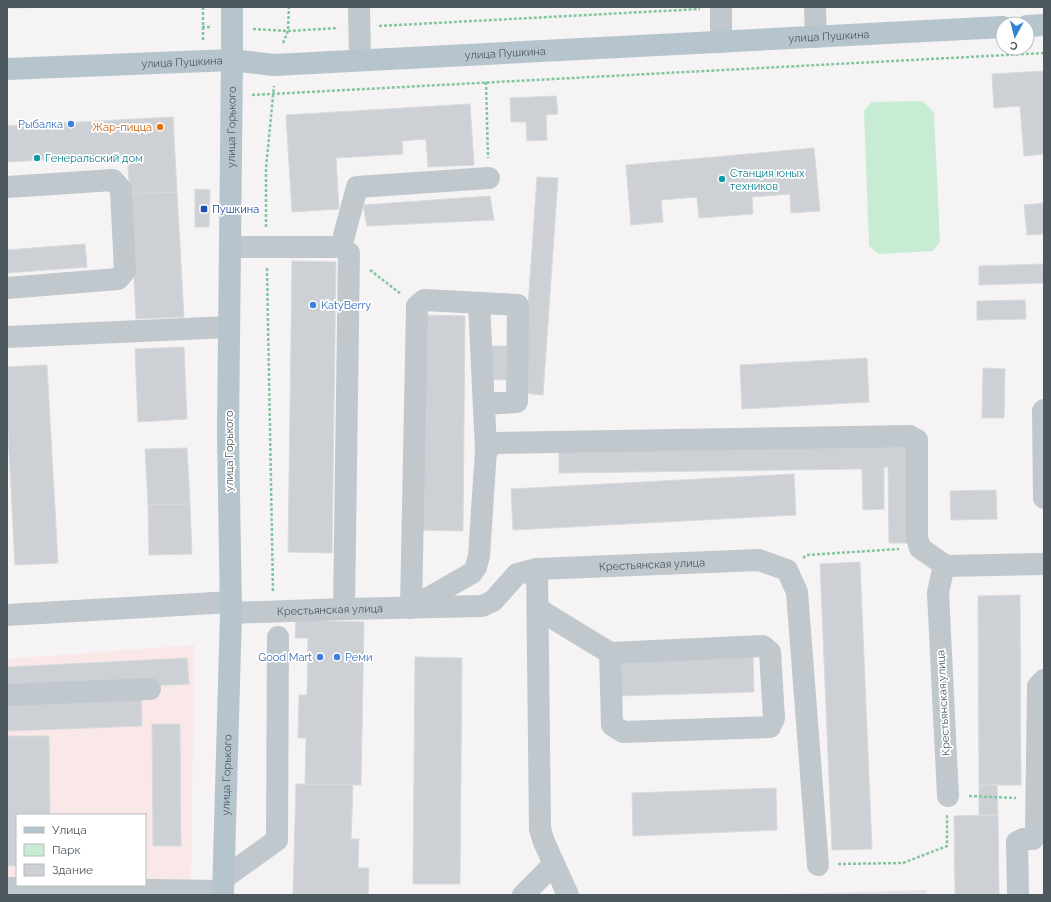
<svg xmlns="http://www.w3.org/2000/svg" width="1051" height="902" viewBox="0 0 1051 902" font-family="Raleway,sans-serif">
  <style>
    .education { fill: #e6e4e4 }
    .medical { fill: #fae8e8; fill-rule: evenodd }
    .green { fill: #c8ecd3 }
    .building { fill: #cdd0d4; stroke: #d8dadd }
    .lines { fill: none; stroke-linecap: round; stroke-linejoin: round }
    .path { stroke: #83c7a0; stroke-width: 2.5; stroke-dasharray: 3 2; stroke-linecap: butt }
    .minor { stroke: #c0c8cd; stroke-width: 22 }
    .major { stroke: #b6c4ce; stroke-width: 22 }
    .shop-dot { fill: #3f7fe0; stroke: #fff; stroke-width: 1.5 }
    .food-dot { fill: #e8710a; stroke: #fff; stroke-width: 1.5 }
    .culture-dot { fill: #0f9aa8; stroke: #fff; stroke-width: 1.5 }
    .transit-dot { fill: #1a4fb4; stroke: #fff; stroke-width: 1.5 }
    .labels { text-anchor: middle; stroke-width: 3.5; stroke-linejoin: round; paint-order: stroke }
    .street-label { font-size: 11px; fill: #4c575e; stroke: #fff }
    .shop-label { font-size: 11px; fill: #366cbe; stroke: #fff; text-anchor: end }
    .food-label { font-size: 11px; fill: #c56008; stroke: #fff; text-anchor: end }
    .culture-label { font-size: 11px; fill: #0d838f; stroke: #fff; text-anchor: start }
    .transit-label { font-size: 11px; fill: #164399; stroke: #fff; text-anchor: start }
  </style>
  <rect width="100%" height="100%" fill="#f5f3f3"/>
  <path class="education" d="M 927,890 L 927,895 L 742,895 Z"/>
  <path class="medical" d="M 194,645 L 191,895 L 7,895 L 7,659 ZM 17,815 L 145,815 L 145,885 L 17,885 Z"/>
  <path class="green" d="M 923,101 L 934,113 L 940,242 L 933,251 L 879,254 L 869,246 L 864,110 L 872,102 Z"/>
  <path class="building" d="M 7,7 L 75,7 L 7,8 Z
    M 1044,71 L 1044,154 L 1024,156 L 1020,106 L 994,108 L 992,74 Z
    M 556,96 L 558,114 L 546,115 L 547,140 L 527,141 L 526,122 L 511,122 L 510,98 Z
    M 470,104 L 474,165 L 428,167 L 426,139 L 402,141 L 403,154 L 336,158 L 339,209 L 292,212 L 286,115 Z
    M 173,117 L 177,192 L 130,194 L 127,155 L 7,162 L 7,126 Z
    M 814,148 L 820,211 L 791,213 L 790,194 L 752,197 L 753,214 L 699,218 L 697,197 L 661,200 L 663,222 L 631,225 L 626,165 Z
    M 537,177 L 558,178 L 543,395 L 522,393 Z
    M 195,189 L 210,190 L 209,227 L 195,227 Z
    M 177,192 L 184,317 L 136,319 L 130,194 Z
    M 490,196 L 494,220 L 367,226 L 363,205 Z
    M 1044,203 L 1044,234 L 1027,235 L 1024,205 Z
    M 85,244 L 87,267 L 7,273 L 7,250 Z
    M 292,261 L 336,262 L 332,553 L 288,552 Z
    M 1044,264 L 1044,283 L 979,285 L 979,266 Z
    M 1025,300 L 1026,319 L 977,320 L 977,301 Z
    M 420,315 L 465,316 L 463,531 L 418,530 Z
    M 487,346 L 507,346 L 507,380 L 486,379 Z
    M 184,347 L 187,419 L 138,422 L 135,349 Z
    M 867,358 L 869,402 L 742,409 L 740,365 Z
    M 47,365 L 58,563 L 15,565 L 7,412 L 7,367 Z
    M 983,368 L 1005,369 L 1004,418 L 982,418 Z
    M 907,443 L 908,543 L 889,543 L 888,467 L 884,467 L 884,509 L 863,510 L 862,469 L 559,473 L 559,447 Z
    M 187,448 L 190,504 L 148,505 L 145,449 Z
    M 794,474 L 796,515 L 513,530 L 511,489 Z
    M 996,490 L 997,519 L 951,520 L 950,491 Z
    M 190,504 L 192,554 L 149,555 L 148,505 Z
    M 860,562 L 872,849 L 832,850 L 820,564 Z
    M 1020,595 L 1021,785 L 979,785 L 978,596 Z
    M 296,620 L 364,622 L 361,785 L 305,784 L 306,738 L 298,738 L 299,695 L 307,695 L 308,638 L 295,638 Z
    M 753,655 L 754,692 L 617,696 L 616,660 Z
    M 415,657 L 462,658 L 460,884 L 413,884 Z
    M 187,658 L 189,684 L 7,693 L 7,667 Z
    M 141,693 L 142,726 L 7,731 L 7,698 Z
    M 152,724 L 180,724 L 181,846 L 153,846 Z
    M 7,736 L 49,736 L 50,815 L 17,815 L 17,866 L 7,866 Z
    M 296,784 L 353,785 L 351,839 L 359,839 L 358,868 L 369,868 L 368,895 L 293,895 Z
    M 979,785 L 997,785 L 998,815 L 979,815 Z
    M 776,788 L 777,830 L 633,836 L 632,793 Z
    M 998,815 L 999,895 L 955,895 L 954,816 Z"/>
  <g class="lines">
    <path class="path" d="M 203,7 L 203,40
      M 379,26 L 700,9
      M 202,27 L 210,27
      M 253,29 L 288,31 L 338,28
      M 283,43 L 288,31 L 289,7
      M 486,82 L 488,158
      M 252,95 L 1044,53
      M 266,227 L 266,168 L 274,86
      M 267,268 L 273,591
      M 370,270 L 401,294
      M 803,558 L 807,555 L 899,549
      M 969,796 L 1016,798
      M 838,864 L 903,863 L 947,846 L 947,815"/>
    <g class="minor">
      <path d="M 359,7 L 360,60"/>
      <path d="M 815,7 L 816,37"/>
      <path d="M 721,42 L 721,7"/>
      <path d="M 7,187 L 113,180 L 121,189 L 125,271 L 118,279 L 7,288"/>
      <path d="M 230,247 L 341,247 L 349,253 L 344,609"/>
      <path d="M 341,247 L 357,187 L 489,178"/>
      <path d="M 479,303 L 486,450"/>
      <path d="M 7,337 L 229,327"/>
      <path d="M 1044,498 L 1043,411 L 1044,410"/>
      <path d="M 537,569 L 540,829 L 544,842 L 568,895"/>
      <path d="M 414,606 L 472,573 L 476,567 L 479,556 L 486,450 L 495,443 L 910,436 L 917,440 L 917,538 L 920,548 L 946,566"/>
      <path d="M 411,608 L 417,306 L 424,300 L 518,305 L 517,402 L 484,404"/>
      <path d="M 538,609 L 610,653 L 763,646 L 770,652 L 774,718 L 770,727 L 623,732 L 612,725 L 610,653"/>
      <path id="s1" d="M 231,613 L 344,609 L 482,606 L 493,601 L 517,574 L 537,569 L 759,560 L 787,570 L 797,592 L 818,865"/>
      <path d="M 7,615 L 231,602"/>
      <path d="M 7,695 L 150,689"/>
      <path d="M 948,796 L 938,593 L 942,574 L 946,566 L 1044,564"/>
      <path d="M 224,878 L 277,840 L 278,637"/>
      <path d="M 7,888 L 223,891"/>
      <path d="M 523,895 L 554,864"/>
      <path d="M 1018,895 L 1017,842 L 1023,839 L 1033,839 L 1036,832 L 1038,686 L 1044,680"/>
    </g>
    <g class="major">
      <path d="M 1027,26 L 1044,25"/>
      <path id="s2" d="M 7,69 L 232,60 L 274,65 L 1003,27"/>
      <path id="s3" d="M 223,895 L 231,613 L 228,432 L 232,60 L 232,7"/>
    </g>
  </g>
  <g class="shop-dot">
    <circle cx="71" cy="124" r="4"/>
    <circle cx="313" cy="305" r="4"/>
    <circle cx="320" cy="657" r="4"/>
    <circle cx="337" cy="657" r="4"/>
  </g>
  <circle class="food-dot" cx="160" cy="127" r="4"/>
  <g class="culture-dot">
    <circle cx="37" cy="158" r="4"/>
    <circle cx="722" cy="179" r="4"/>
  </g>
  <rect class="transit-dot" x="200" y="205" width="8" height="8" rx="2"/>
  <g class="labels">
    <g class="street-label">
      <text dy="4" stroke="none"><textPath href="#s2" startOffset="823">улица Пушкина</textPath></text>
      <text dy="4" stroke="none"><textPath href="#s2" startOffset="499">улица Пушкина</textPath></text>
      <text dy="4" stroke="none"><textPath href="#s2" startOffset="175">улица Пушкина</textPath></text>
      <text dy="4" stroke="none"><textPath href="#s3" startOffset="768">улица Горького</textPath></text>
      <text transform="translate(229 451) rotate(-90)" y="4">улица Горького</text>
      <text dy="4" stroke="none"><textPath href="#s1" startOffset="435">Крестьянская улица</textPath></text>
      <text dy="4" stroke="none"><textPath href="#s1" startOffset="99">Крестьянская улица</textPath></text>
      <text transform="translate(943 703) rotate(-93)" y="4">Крестьянская улица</text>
      <text dy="4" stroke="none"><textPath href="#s3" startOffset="120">улица Горького</textPath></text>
    </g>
    <g class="shop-label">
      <text x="63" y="128">Рыбалка</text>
      <text x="321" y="309" text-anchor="start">KatyBerry</text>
      <text x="312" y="661">Good Mart</text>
      <text x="345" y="661" text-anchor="start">Реми</text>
    </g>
    <g class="food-label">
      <text x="152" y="131">Жар-пицца</text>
    </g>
    <g class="culture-label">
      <text x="45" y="162">Генеральский дом</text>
      <text x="730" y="177">Станция юных<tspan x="730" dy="13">техников</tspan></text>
    </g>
    <g class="transit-label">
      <text x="212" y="213">Пушкина</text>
    </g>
  </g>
  <rect width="1051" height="902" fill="none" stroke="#4c575e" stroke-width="16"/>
  <rect x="16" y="814" width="130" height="72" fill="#ffffff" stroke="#b7bcbf"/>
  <rect x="24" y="827" width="20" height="6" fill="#b6c4ce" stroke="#b7bcbf"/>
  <text x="52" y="834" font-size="12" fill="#4c575e">Улица</text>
  <rect x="24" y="844" width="20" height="12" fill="#c8ecd3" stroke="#b7bcbf"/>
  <text x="52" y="854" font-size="12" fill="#4c575e">Парк</text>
  <rect x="24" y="864" width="20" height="12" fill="#cdd0d4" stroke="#b7bcbf"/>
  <text x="52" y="874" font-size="12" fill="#4c575e">Здание</text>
  <g transform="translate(1015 36) rotate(187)"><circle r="19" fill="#ffffff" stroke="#b7bcbf"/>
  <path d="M0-3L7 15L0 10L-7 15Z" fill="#3083d2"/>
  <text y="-6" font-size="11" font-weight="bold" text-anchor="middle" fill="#4c575e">С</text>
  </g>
</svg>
